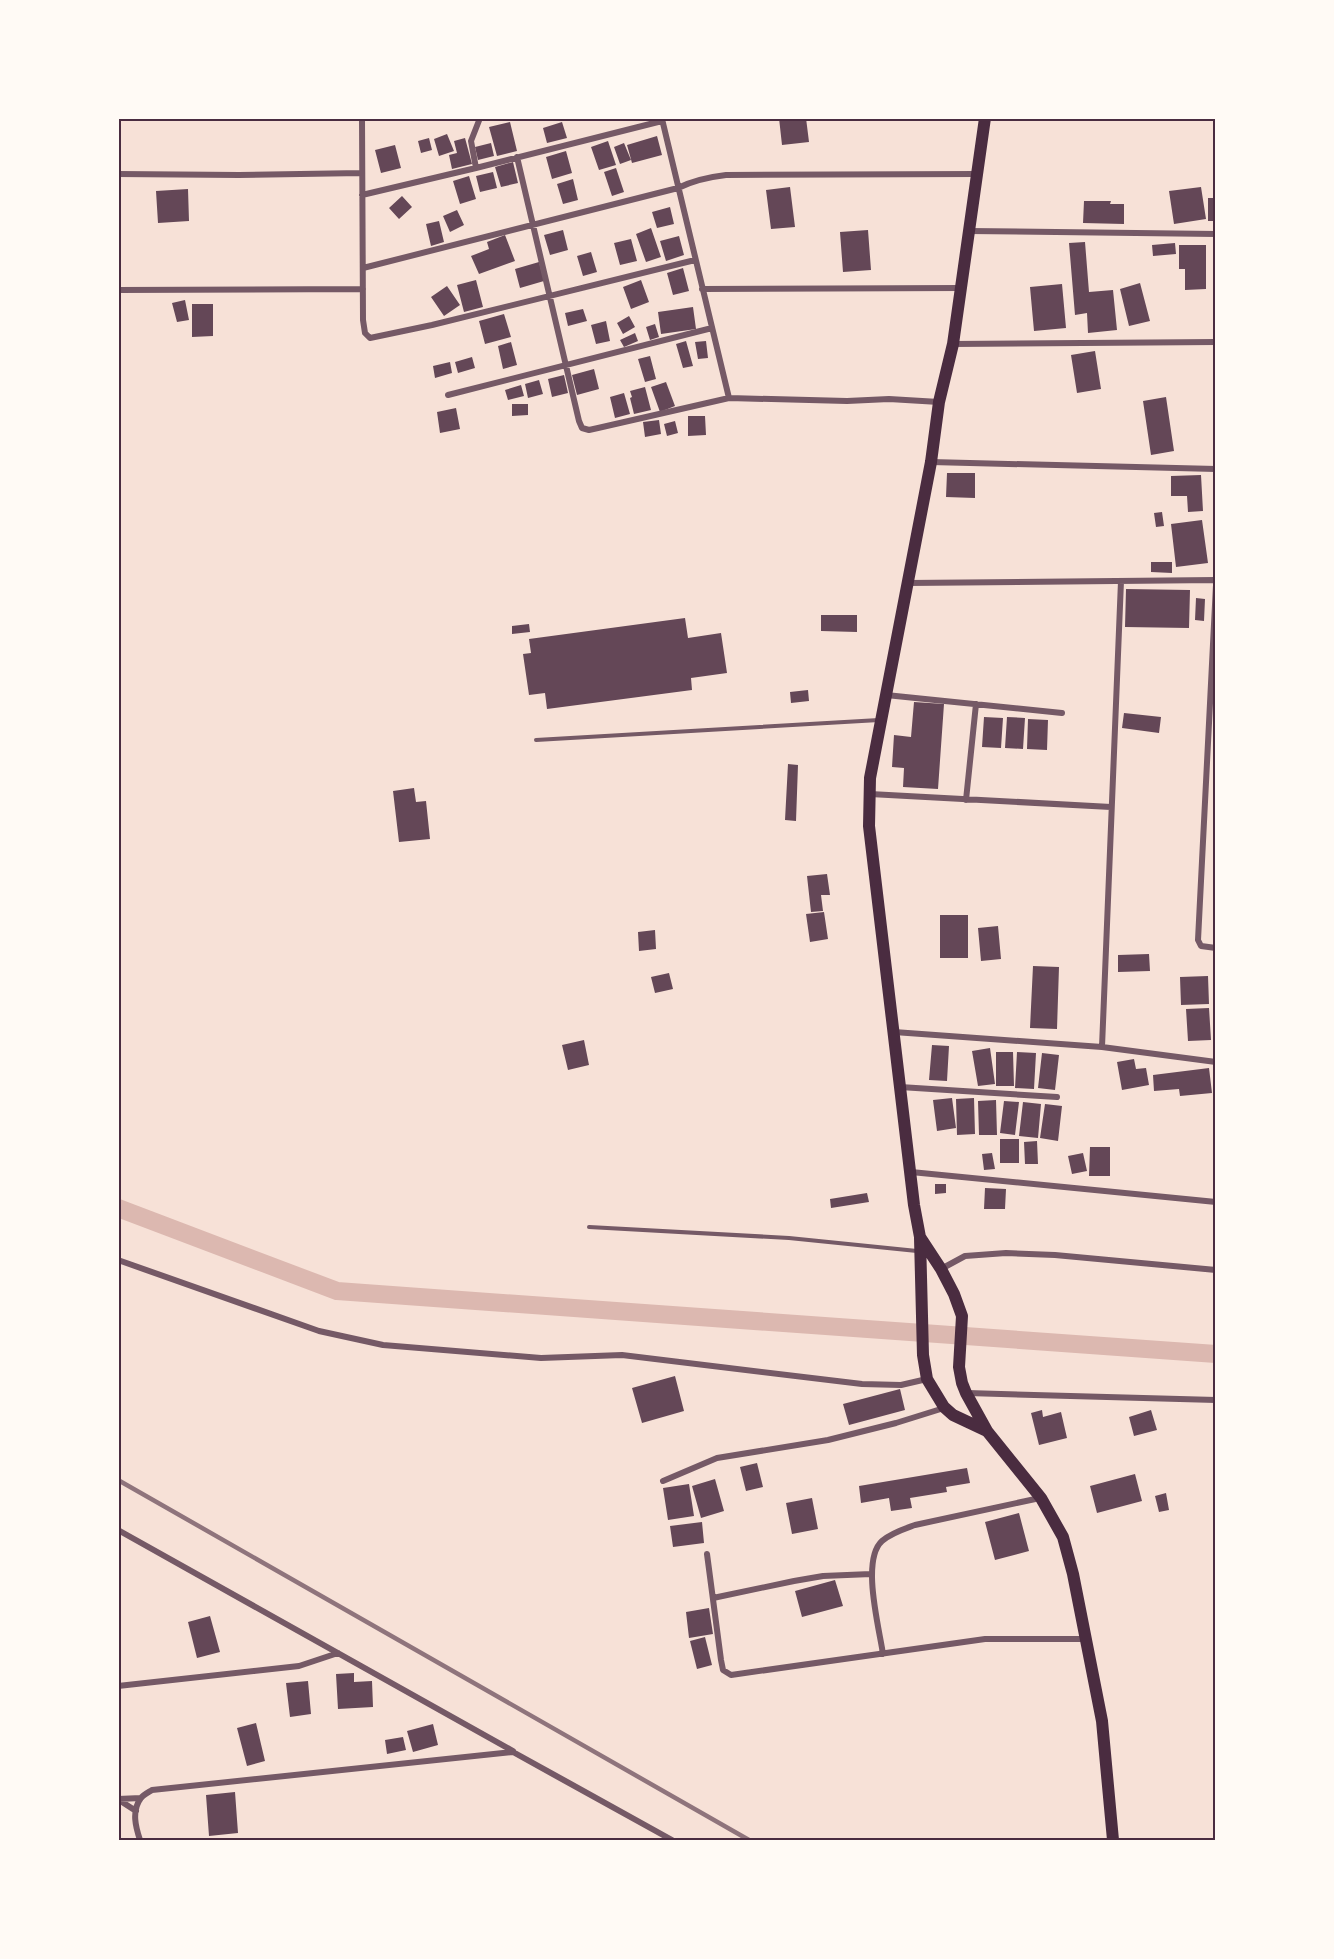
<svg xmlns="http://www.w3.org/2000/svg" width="1334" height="1959" viewBox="0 0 1334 1959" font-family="Lato,sans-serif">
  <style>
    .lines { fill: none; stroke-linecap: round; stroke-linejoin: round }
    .canal { stroke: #dcb8b0; stroke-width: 18 }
    .building { fill: #644757 }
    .service { stroke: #755966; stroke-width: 4 }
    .minor { stroke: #755966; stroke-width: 6 }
    .secondary { stroke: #4a2c40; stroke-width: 12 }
    .rail { stroke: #8f747c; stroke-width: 4.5 }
    .neatline { fill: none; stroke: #4a2c40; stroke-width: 2 }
  </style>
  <rect width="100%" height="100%" fill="#f7e1d7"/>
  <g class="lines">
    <path class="canal" d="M 118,1208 L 337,1291 L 1216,1354"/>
  </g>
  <path class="building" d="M 779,118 L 806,118 L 809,142 L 782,145 Z
    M 510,122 L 517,151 L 497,156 L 489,127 Z
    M 562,122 L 567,138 L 547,143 L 543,128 Z
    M 447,134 L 454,151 L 439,156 L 434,139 Z
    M 657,136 L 662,155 L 632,163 L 627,145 Z
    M 429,138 L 432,150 L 421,153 L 418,141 Z
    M 465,138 L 472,164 L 452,169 L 449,155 L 457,153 L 454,141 Z
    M 608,141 L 616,165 L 599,170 L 591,147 Z
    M 491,143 L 494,156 L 478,160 L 475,147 Z
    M 624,143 L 631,160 L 620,164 L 614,147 Z
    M 395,145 L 401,168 L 381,173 L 375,150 Z
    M 566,151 L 572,173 L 552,179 L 546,157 Z
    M 513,162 L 518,183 L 501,187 L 495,167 Z
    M 616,168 L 624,192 L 612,196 L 604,172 Z
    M 493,172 L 497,188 L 480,192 L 476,176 Z
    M 469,176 L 476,199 L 460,204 L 453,181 Z
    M 573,179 L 578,200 L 563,204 L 557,184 Z
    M 790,187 L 795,227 L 771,229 L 766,190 Z
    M 1201,187 L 1206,219 L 1174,224 L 1169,191 Z
    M 188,189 L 189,221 L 158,223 L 156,191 Z
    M 402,196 L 412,207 L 399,219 L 389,208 Z
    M 1208,198 L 1216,198 L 1216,221 L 1208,221 Z
    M 1084,201 L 1111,201 L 1110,204 L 1124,204 L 1124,224 L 1083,223 Z
    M 670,207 L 674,224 L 657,228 L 652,212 Z
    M 457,210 L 464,225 L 450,232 L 443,216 Z
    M 439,221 L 444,242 L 431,246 L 426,224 Z
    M 651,228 L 661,257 L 646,262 L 636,234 Z
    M 563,230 L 568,250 L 550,255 L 544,235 Z
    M 868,230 L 871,270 L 843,272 L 840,232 Z
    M 505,235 L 515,261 L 479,274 L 471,256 L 489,249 L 487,242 Z
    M 679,236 L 684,255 L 666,261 L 660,241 Z
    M 631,239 L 637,261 L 620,265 L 614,243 Z
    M 1085,242 L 1089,292 L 1113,290 L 1117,330 L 1088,333 L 1087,313 L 1075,315 L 1069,243 Z
    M 1175,243 L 1176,254 L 1153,256 L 1152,245 Z
    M 1179,245 L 1206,245 L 1206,289 L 1185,290 L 1185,269 L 1179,269 Z
    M 591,252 L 597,272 L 583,276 L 577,256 Z
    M 539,262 L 544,281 L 520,288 L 515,269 Z
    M 683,268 L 689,291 L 673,295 L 667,273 Z
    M 476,280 L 483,307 L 464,312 L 457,285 Z
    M 641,280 L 649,302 L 631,309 L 623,287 Z
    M 1140,283 L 1150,321 L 1129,326 L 1120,289 Z
    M 1062,284 L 1066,328 L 1034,331 L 1030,287 Z
    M 447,286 L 460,305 L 444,316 L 431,297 Z
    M 185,300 L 189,320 L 177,322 L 172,303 Z
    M 192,304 L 213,304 L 213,336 L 192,337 Z
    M 693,307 L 696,329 L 661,334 L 658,312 Z
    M 583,309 L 587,321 L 568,326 L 565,313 Z
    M 504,314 L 511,337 L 485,344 L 479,321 Z
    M 629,316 L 635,327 L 623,334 L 617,323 Z
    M 606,321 L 610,341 L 596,344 L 591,325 Z
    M 655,324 L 659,337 L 650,340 L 646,327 Z
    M 635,333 L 638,341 L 624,347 L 620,340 Z
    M 686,341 L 693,366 L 683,368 L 676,344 Z
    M 706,341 L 708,358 L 698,359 L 695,342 Z
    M 511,342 L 517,365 L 503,369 L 498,346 Z
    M 1095,351 L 1101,389 L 1077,393 L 1071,355 Z
    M 650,356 L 656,379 L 645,382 L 638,359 Z
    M 472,357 L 475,368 L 458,373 L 455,362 Z
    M 450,362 L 452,373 L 435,378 L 433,366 Z
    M 594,369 L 599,389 L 577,395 L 572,375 Z
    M 564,375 L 568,393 L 552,397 L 548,379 Z
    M 539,380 L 543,394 L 528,398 L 525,384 Z
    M 666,382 L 675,406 L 660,412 L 651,387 Z
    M 521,385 L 524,396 L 508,400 L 505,390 Z
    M 645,387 L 651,410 L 634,414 L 630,398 L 632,397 L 630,391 Z
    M 624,393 L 630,414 L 615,418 L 610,397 Z
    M 1166,397 L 1174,451 L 1151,455 L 1143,401 Z
    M 512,404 L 528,404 L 528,415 L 512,416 Z
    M 456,408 L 460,429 L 440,433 L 437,412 Z
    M 688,416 L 705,416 L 706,435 L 688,436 Z
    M 659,420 L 661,434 L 645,437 L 643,422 Z
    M 675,421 L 678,433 L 667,436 L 664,424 Z
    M 947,473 L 975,473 L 975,498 L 946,497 Z
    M 1201,475 L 1203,511 L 1188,512 L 1187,496 L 1171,496 L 1171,476 Z
    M 1162,512 L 1164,526 L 1156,527 L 1154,513 Z
    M 1202,520 L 1208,563 L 1176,567 L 1171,524 Z
    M 1151,562 L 1172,562 L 1172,573 L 1151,572 Z
    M 1126,589 L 1190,590 L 1189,628 L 1125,627 Z
    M 1196,598 L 1205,599 L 1204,621 L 1195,620 Z
    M 821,615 L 857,615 L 857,632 L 821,631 Z
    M 685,618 L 688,638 L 721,633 L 727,673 L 691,678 L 692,690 L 547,709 L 545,693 L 529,695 L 523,654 L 531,653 L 529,639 Z
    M 529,624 L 530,632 L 512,634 L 512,626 Z
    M 808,690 L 809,701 L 791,703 L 790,692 Z
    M 914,702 L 944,704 L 938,789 L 903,787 L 904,768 L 892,767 L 894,735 L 911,737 Z
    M 1124,713 L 1161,717 L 1159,733 L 1122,728 Z
    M 984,717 L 1003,718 L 1001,748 L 982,747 Z
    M 1007,717 L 1025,718 L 1023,749 L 1005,748 Z
    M 1028,719 L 1048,720 L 1047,750 L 1027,749 Z
    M 788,764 L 798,765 L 796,821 L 785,820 Z
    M 414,788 L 416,802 L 426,801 L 430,839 L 399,842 L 393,791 Z
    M 827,874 L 830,895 L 821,895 L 823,911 L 811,912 L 807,876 Z
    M 824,912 L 828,939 L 810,942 L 806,914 Z
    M 940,915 L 968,915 L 968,958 L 940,958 Z
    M 998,926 L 1001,959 L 981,961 L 978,928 Z
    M 655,930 L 656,949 L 639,951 L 638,932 Z
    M 1149,954 L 1150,971 L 1118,972 L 1118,955 Z
    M 1033,966 L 1059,967 L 1057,1029 L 1030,1028 Z
    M 669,973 L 673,989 L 655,993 L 651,977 Z
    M 1208,976 L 1209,1004 L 1181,1005 L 1180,977 Z
    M 1209,1008 L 1211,1040 L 1188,1041 L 1186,1009 Z
    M 584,1040 L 589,1065 L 568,1070 L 562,1045 Z
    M 932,1045 L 949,1046 L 947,1081 L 929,1080 Z
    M 990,1048 L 995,1084 L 978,1086 L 972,1051 Z
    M 996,1052 L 1013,1052 L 1014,1086 L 996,1086 Z
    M 1017,1052 L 1036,1053 L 1034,1089 L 1015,1088 Z
    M 1042,1053 L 1059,1055 L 1055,1090 L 1038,1088 Z
    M 1134,1059 L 1136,1069 L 1146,1068 L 1149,1085 L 1122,1090 L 1117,1062 Z
    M 1209,1068 L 1212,1093 L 1180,1096 L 1179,1089 L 1154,1091 L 1153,1075 Z
    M 952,1098 L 956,1128 L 937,1131 L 933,1100 Z
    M 974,1098 L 975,1134 L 957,1135 L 956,1099 Z
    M 996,1100 L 997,1135 L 979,1135 L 978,1101 Z
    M 1004,1101 L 1019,1102 L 1015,1135 L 1000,1133 Z
    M 1023,1102 L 1041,1104 L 1038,1138 L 1019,1136 Z
    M 1045,1104 L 1062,1106 L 1058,1141 L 1040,1138 Z
    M 1000,1139 L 1019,1139 L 1019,1163 L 1000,1163 Z
    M 1037,1141 L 1038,1164 L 1025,1164 L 1024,1142 Z
    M 1090,1147 L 1110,1147 L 1110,1176 L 1089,1176 Z
    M 992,1153 L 995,1169 L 984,1170 L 982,1154 Z
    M 1083,1153 L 1087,1171 L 1072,1174 L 1068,1156 Z
    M 935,1184 L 946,1184 L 946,1193 L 935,1194 Z
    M 985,1188 L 1006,1189 L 1005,1209 L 984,1209 Z
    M 867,1193 L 869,1202 L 831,1208 L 830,1199 Z
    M 675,1376 L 684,1411 L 642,1423 L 632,1388 Z
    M 900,1389 L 905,1410 L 849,1425 L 843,1404 Z
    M 1042,1410 L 1043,1417 L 1061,1412 L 1067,1438 L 1039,1445 L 1031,1413 Z
    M 1151,1410 L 1157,1430 L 1134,1436 L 1129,1417 Z
    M 757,1463 L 763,1487 L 746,1491 L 740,1467 Z
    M 967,1468 L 970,1483 L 946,1487 L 947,1492 L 910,1498 L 912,1508 L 891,1511 L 889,1498 L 861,1503 L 859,1486 Z
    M 1135,1474 L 1142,1501 L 1097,1513 L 1090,1486 Z
    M 715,1479 L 724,1511 L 701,1518 L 692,1486 Z
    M 689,1484 L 694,1516 L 668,1520 L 663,1488 Z
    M 1166,1493 L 1169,1510 L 1159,1512 L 1155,1496 Z
    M 812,1498 L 818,1529 L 792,1534 L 786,1503 Z
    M 1019,1513 L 1029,1551 L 995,1560 L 985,1522 Z
    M 702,1522 L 704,1543 L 673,1547 L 670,1526 Z
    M 835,1580 L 843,1606 L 802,1617 L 795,1591 Z
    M 709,1608 L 713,1634 L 689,1638 L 686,1612 Z
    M 210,1616 L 220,1652 L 197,1658 L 188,1622 Z
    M 705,1637 L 712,1665 L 697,1669 L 690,1641 Z
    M 354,1673 L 354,1682 L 372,1681 L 373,1707 L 338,1709 L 336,1674 Z
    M 308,1681 L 311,1714 L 290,1717 L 286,1683 Z
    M 256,1723 L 265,1761 L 247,1766 L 237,1728 Z
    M 433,1724 L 438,1745 L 413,1752 L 407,1731 Z
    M 403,1737 L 406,1750 L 387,1754 L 385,1740 Z
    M 235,1792 L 238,1833 L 209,1836 L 206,1795 Z"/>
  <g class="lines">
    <path class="service" d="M 536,740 L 879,720
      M 589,1227 L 789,1238 L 917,1251"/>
    <path class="minor" d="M 362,118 L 363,320 L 365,333 L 370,338 L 432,325 L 695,260
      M 662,119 L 729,398
      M 517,157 L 579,421 L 582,428 L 589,430 L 598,428 L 729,398 L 847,401 L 889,399 L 939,402
      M 476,168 L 471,141 L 480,118
      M 118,174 L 239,175 L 362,173
      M 362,195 L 476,168 L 662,121
      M 969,231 L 1216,234
      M 363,268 L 678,188 C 694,180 709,177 726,175 L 977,174
      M 702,289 L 961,288
      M 118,290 L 363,289
      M 953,344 L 1216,342
      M 448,395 L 712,328
      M 931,462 L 1216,469
      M 908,583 L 1216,580
      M 1216,585 L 1198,940 L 1201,946 L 1216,948
      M 886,695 L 1062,713
      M 870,794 L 1111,807
      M 966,800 L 976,704
      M 894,1032 L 1102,1047 L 1216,1062
      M 1102,1047 L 1121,581
      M 900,1087 L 1057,1097
      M 911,1172 L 1216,1202
      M 118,1260 L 319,1331 L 383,1345 L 541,1358 L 622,1355 L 862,1384 L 901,1385 L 927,1379
      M 941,1269 L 965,1256 L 1006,1253 L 1055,1255 L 1216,1270
      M 967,1393 L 1216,1400
      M 663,1481 L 717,1458 L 828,1440 L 896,1423 L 944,1408
      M 118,1530 L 513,1751
      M 707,1554 L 721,1660 L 723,1670 L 731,1675 L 985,1639 L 1085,1639
      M 713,1598 L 794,1581 L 823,1576 L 871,1574
      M 883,1654 C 879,1627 861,1560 882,1541 C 891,1533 904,1529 915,1525 L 1040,1498
      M 118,1686 L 299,1666 L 338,1653
      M 118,1799 L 141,1798
      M 119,1800 L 136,1811
      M 140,1840 C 136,1828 131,1811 141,1798 C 143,1795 149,1792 152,1790 L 513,1752 L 672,1840"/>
    <path class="secondary" d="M 985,118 L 953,344 L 939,402 L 931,462 L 870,778 L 869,826 L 914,1205 L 920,1237 L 941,1269 L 954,1294 L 962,1316 L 959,1367 L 962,1383 L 966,1393 L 987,1431 L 1041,1498 L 1063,1537 L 1073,1574 L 1102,1721 L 1113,1840
      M 920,1238 L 923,1355 L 927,1379 L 944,1407 L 953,1415 L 987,1431"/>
    <path class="rail" d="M 118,1480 L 749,1840"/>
  </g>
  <rect width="1334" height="1959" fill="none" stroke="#fffaf5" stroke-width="240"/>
  <rect x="120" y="120" width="1094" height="1719" class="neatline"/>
</svg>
